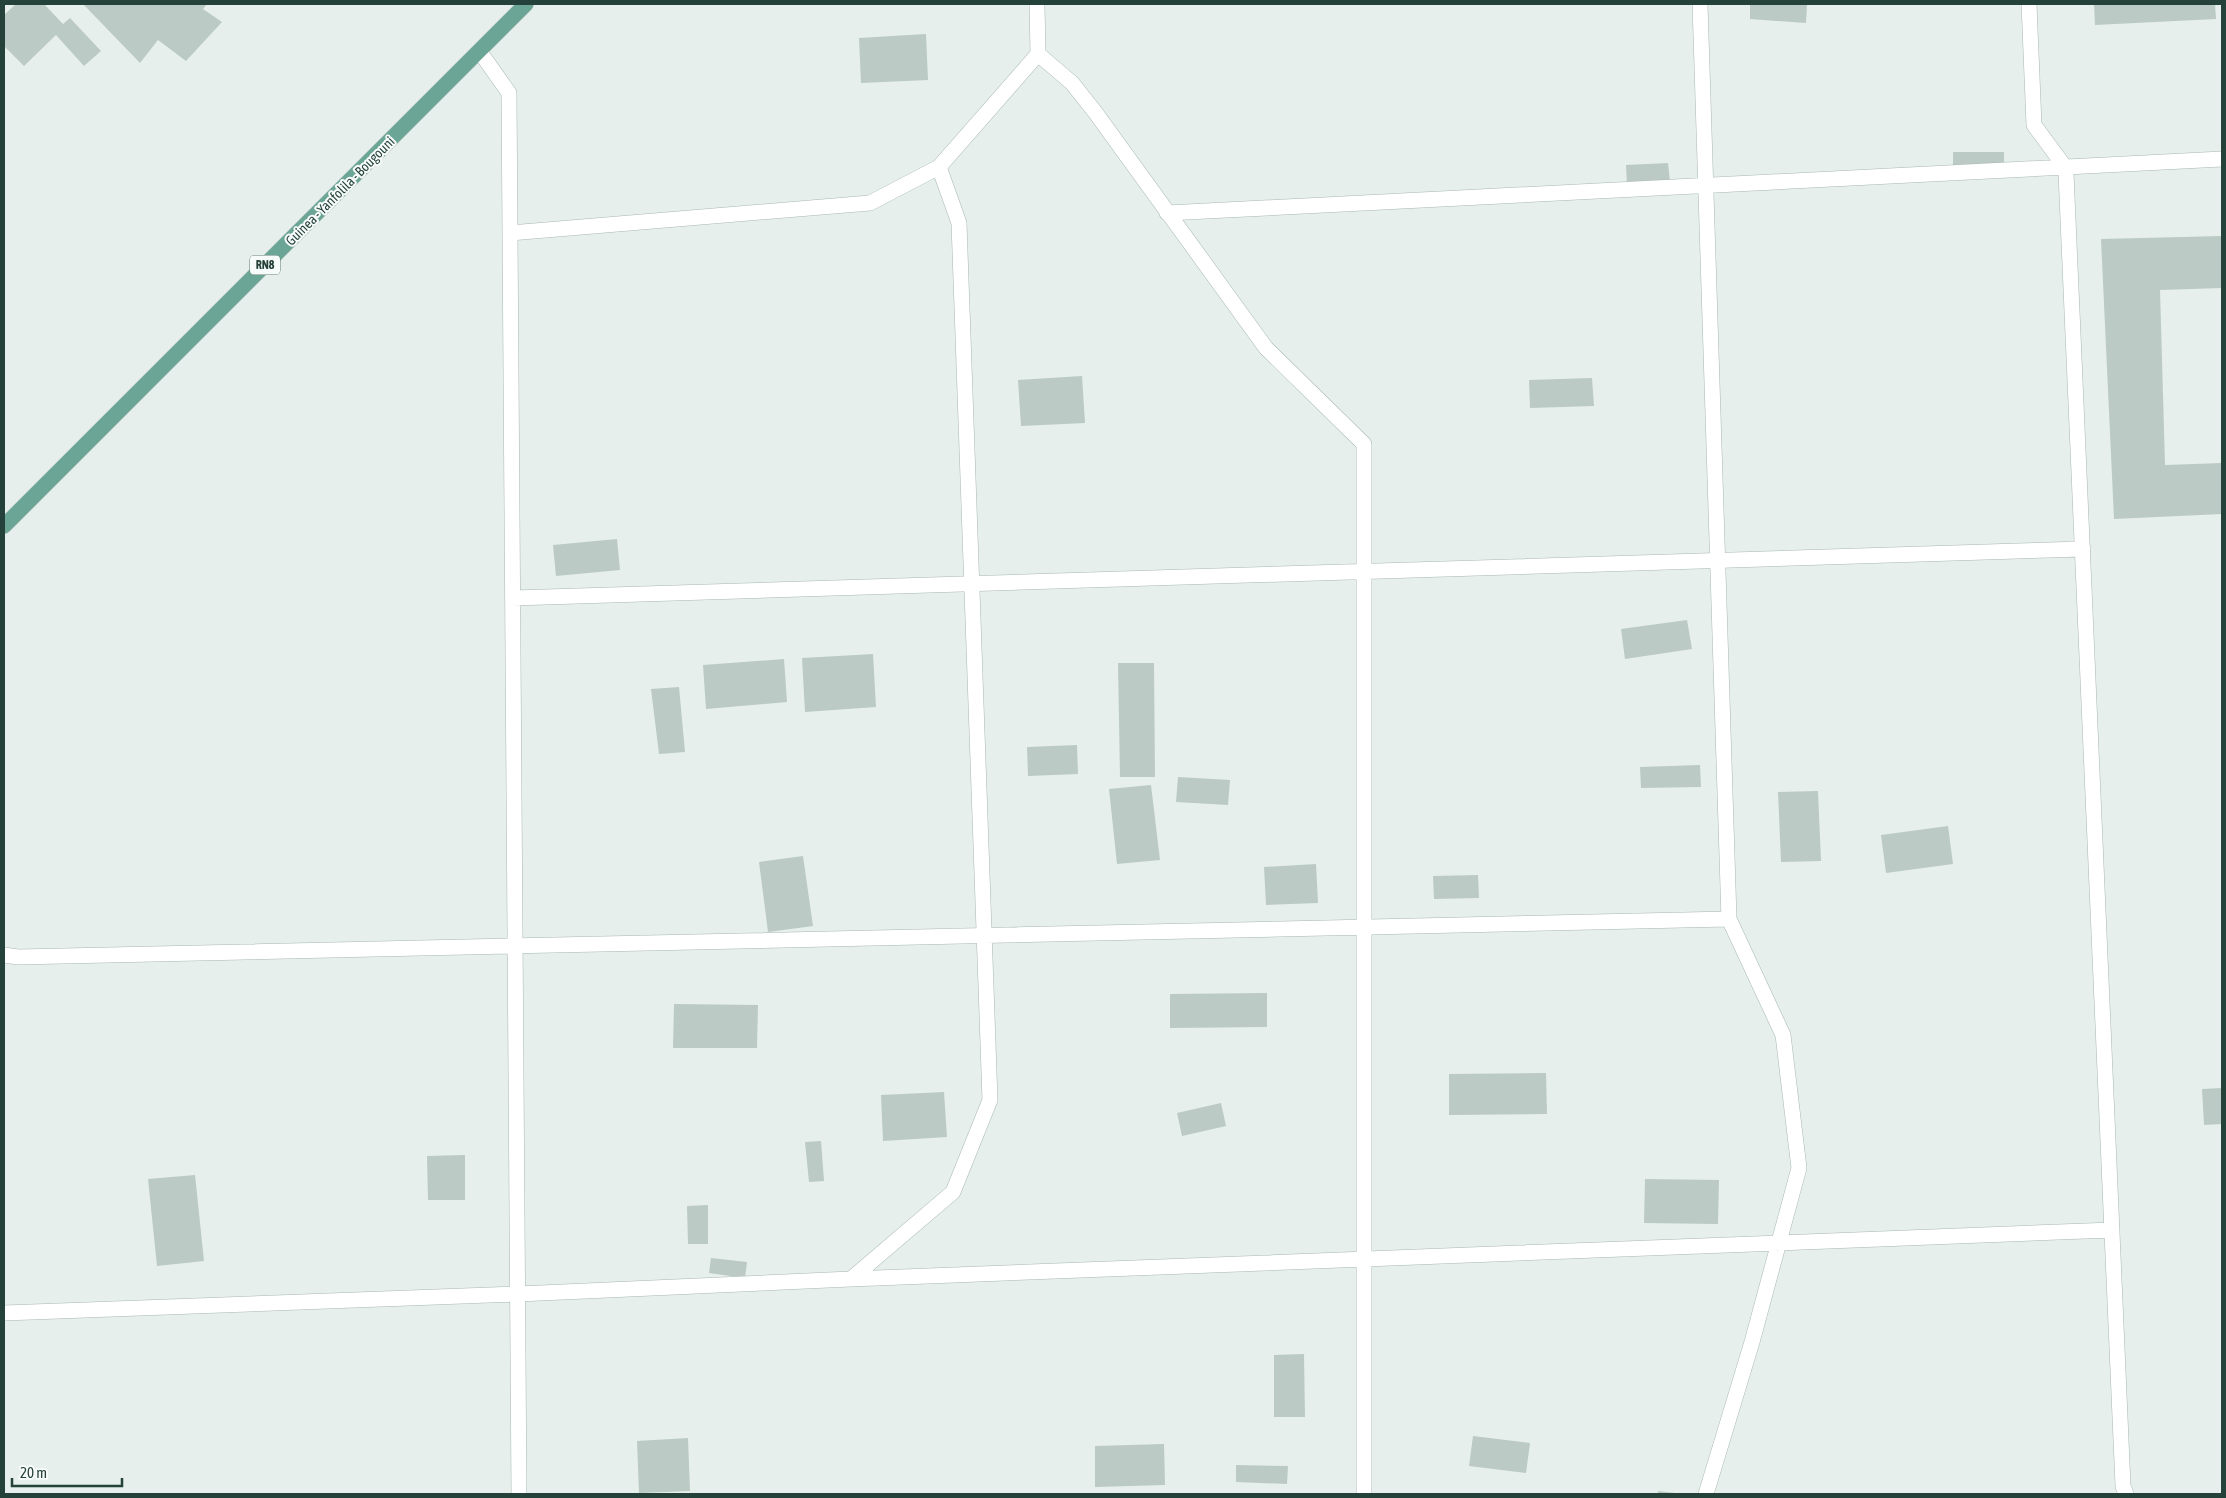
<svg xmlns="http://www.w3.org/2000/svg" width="2226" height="1498" viewBox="0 0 2226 1498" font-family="'Asap Condensed',sans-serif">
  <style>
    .building { fill: #bbcac4 }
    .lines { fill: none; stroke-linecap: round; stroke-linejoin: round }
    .street-casing { stroke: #a8b8b2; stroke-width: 16 }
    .primary-casing { stroke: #c2cac8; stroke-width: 16 }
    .street { stroke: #fff; stroke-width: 15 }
    .primary { stroke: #6aa596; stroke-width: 15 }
    .labels { text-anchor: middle; stroke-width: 4; stroke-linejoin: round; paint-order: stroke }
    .shield { fill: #f7fbf9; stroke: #637a73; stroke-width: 1 }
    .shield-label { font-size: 12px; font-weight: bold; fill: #24423a }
    .street-label { font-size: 14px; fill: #24423a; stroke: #f7fbf9 }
  </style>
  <rect width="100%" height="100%" fill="#e6efeb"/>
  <path class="building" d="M 16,4 L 44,4 L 63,24 L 70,18 L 101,51 L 84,66 L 56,35 L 24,66 L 4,46 L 4,15 Z
    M 83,4 L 207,4 L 203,9 L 222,22 L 186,61 L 158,40 L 140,63 Z
    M 1750,4 L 1807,4 L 1806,23 L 1750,19 Z
    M 2094,4 L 2215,4 L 2216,19 L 2095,25 Z
    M 926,34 L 928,80 L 861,83 L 859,38 Z
    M 1953,152 L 2004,152 L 2004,171 L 1953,171 Z
    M 1668,163 L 1670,182 L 1627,185 L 1626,165 Z
    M 2222,236 L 2222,288 L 2160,290 L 2165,465 L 2222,463 L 2222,514 L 2114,519 L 2101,239 Z
    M 1082,376 L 1085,423 L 1021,426 L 1018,380 Z
    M 1592,378 L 1594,406 L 1530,408 L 1529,380 Z
    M 617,539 L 620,570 L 556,576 L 553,545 Z
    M 1687,620 L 1692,649 L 1625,659 L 1621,629 Z
    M 873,654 L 876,707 L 805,712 L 802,658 Z
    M 784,659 L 787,702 L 706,709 L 703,665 Z
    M 1118,663 L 1154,663 L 1155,777 L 1120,777 Z
    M 679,687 L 685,752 L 659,754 L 651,689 Z
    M 1077,745 L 1078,774 L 1028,776 L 1027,747 Z
    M 1700,765 L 1701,787 L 1641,788 L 1640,767 Z
    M 1178,777 L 1230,780 L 1228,805 L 1176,802 Z
    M 1151,785 L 1160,860 L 1117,864 L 1109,789 Z
    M 1818,791 L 1821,861 L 1781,862 L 1778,792 Z
    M 1948,826 L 1953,864 L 1886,873 L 1881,835 Z
    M 803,856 L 813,926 L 768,932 L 759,862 Z
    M 1316,864 L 1318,903 L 1266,905 L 1264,867 Z
    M 1478,875 L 1479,898 L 1434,899 L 1433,876 Z
    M 1267,993 L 1267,1027 L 1170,1028 L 1170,994 Z
    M 674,1004 L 758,1005 L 757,1048 L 673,1048 Z
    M 1546,1073 L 1547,1114 L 1449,1115 L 1449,1074 Z
    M 2222,1088 L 2222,1124 L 2204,1125 L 2202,1089 Z
    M 944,1092 L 947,1137 L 883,1141 L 881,1095 Z
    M 1221,1103 L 1226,1126 L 1182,1136 L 1177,1113 Z
    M 821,1141 L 824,1181 L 809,1182 L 805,1142 Z
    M 465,1155 L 465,1200 L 428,1200 L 427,1156 Z
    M 195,1175 L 204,1261 L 157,1266 L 148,1179 Z
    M 1645,1179 L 1719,1180 L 1718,1224 L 1644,1223 Z
    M 708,1205 L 708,1244 L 688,1244 L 687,1206 Z
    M 711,1258 L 747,1262 L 745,1278 L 709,1273 Z
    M 1304,1354 L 1305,1417 L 1274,1417 L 1274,1355 Z
    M 1473,1436 L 1530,1443 L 1526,1473 L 1469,1466 Z
    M 688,1438 L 690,1491 L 639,1493 L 637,1441 Z
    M 1164,1444 L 1165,1485 L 1095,1487 L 1095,1446 Z
    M 1236,1465 L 1288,1466 L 1287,1484 L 1236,1482 Z
    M 1658,1491 L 1675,1493 L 1674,1494 L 1658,1494 Z"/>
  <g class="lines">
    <defs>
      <path id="street" d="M 1037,4 L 1038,54 L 1072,83 L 1095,112 L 1266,348 L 1364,444 L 1364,1494
        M 1700,4 L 1729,919 L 1783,1035 L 1799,1168 L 1752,1342 L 1706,1494
        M 2029,4 L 2034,125 L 2065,167 L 2066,173 L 2123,1486 L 2126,1494
        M 480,52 L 509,93 L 519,1494
        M 1167,213 L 2222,159
        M 510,233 L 870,203 L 939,167 L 1038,54
        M 513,598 L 2083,549
        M 4,955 L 18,957 L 1729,919
        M 851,1279 L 2112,1230
        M 4,1313 L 518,1294 L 851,1279 L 953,1192 L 990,1100 L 959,223 L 939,167"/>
      <path id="primary" d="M 4,526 L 526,4"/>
    </defs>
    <use href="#street" class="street-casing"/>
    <use href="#primary" class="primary-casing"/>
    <use href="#street" class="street"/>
    <use href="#primary" class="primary"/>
  </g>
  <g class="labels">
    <rect class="shield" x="250" y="255.5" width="30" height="19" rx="4"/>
    <g class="shield-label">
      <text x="265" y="269">RN8</text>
    </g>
    <g class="street-label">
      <text transform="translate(340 191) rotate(-45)" y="5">Guinea - Yanfolila - Bougouni</text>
    </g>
  </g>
  <rect width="2226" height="1498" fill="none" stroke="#24423a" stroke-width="10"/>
  <path d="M12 1478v8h110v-8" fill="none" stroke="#24423a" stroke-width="2.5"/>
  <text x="20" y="1478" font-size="15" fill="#24423a" stroke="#f7fbf9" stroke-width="4" paint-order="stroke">20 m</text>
</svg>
